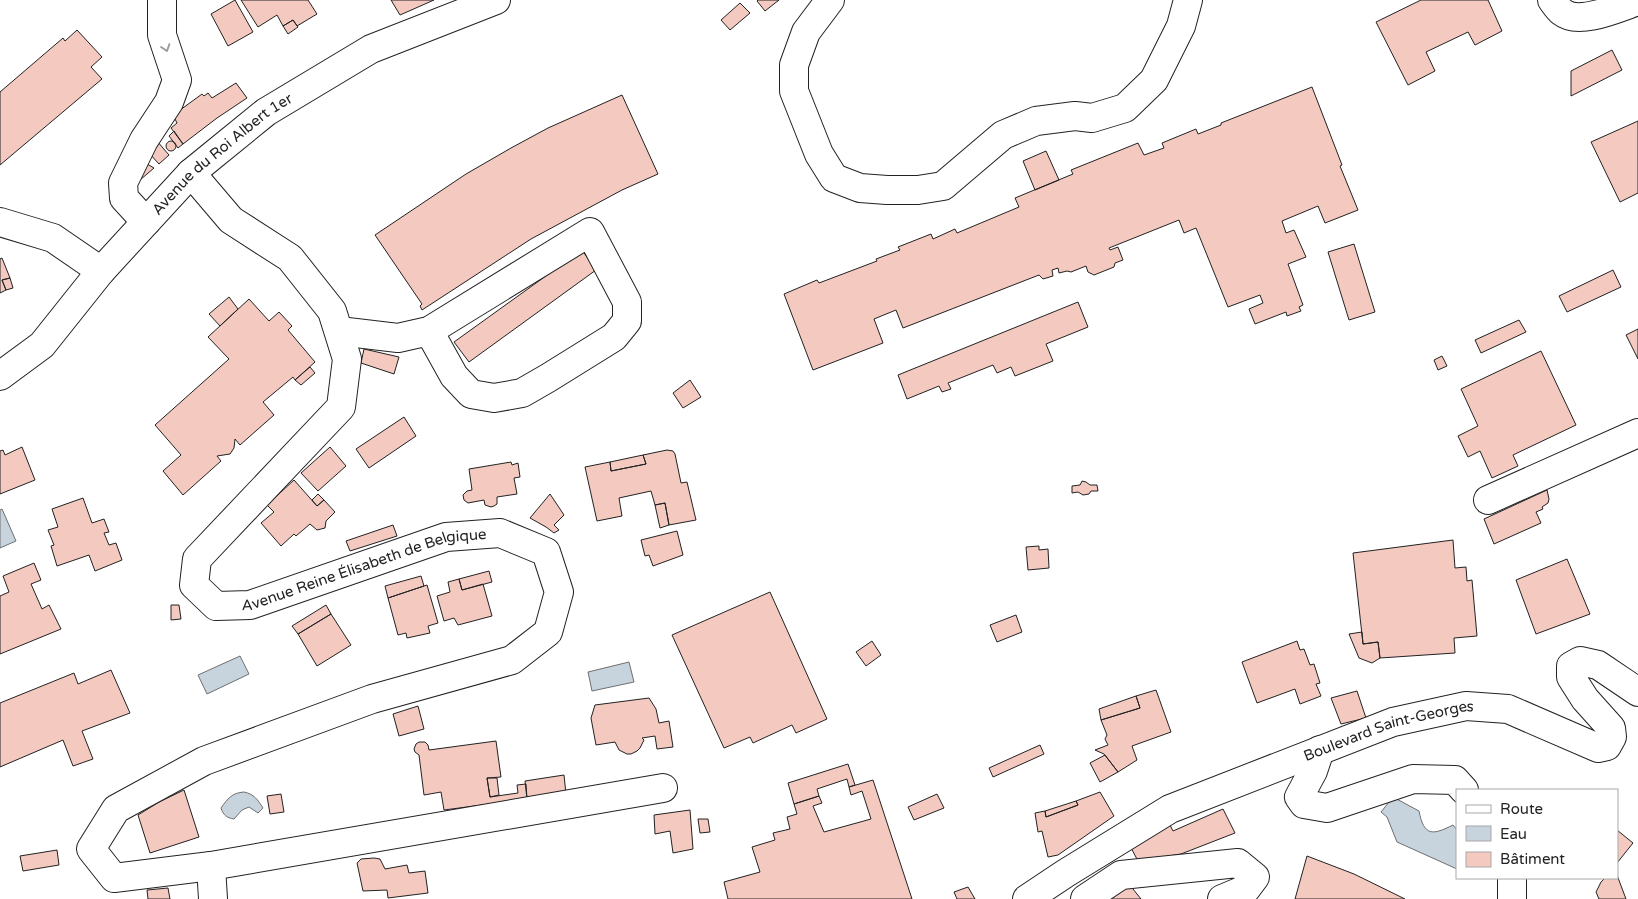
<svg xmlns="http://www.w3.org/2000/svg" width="1638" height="899" viewBox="0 0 1638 899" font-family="'Varela Round',sans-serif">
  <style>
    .water { fill: #c7d3dd; stroke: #6f6f6f }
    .building { fill: #f3c9c0; stroke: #222 }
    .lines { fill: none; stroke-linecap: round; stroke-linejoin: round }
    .minor-casing { stroke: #222; stroke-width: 30 }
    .minor { stroke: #fff; stroke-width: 28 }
    .oneway { stroke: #9c9c9c }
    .labels { text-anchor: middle; stroke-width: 4; stroke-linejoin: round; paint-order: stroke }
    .street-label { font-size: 15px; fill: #222; stroke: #fff }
  </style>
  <rect width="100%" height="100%" fill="#fff"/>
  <path class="water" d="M 2,509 L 16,541 L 0,548 L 0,510 Z
    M 240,656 L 249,674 L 207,694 L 198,675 Z
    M 629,662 L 634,682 L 592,691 L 588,672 Z
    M 244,792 C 254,794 258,800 263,808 L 258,813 L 249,807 L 242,810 L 234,819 C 227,818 223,815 221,808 C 228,798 232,793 244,792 Z
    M 1393,797 L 1419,811 C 1424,837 1433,835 1453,825 L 1457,830 L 1457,869 L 1397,842 L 1387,817 L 1381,812 Z"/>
  <path class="building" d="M 235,0 L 253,32 L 228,46 L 211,14 Z
    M 241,0 L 308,0 L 317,14 L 297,26 L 293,20 L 283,26 L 277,15 L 258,27 Z
    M 391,0 L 434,0 L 400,15 Z
    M 758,0 L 779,0 L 765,11 L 757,1 Z
    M 1421,0 L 1488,0 L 1502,31 L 1475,45 L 1468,32 L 1426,52 L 1435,71 L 1408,85 L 1376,22 Z
    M 740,3 L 750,13 L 730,30 L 721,20 Z
    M 293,20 L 298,27 L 288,34 L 283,26 Z
    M 77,30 L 102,57 L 91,67 L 102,79 L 0,165 L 0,92 L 63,38 L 65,41 Z
    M 1612,50 L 1622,70 L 1571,96 L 1571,71 Z
    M 236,83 L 247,98 L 217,118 L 183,144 L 171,128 L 177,123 L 174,117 L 177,115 L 176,113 L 202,94 L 204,96 L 208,93 L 212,98 Z
    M 1312,87 L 1342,165 L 1340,166 L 1358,210 L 1325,223 L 1318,206 L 1282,221 L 1286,233 L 1294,230 L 1306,257 L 1288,264 L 1303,305 L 1299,307 L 1301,311 L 1287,316 L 1286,312 L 1255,324 L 1249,309 L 1263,303 L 1260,295 L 1228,307 L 1196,228 L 1184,233 L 1179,220 L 1109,248 L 1110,250 L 1118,247 L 1123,260 L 1115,263 L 1114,267 L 1094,275 L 1088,272 L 1086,266 L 1071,272 L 1067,271 L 1059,273 L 1058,268 L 1052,270 L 1053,276 L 1043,279 L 1039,275 L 903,328 L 896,310 L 874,319 L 883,343 L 813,370 L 784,294 L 817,280 L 819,283 L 877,261 L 876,259 L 900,250 L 898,247 L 931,234 L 933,239 L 955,229 L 957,233 L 1019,207 L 1015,198 L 1073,174 L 1071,170 L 1138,143 L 1144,155 L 1164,148 L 1162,143 L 1196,129 L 1198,134 L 1221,125 L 1221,123 Z
    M 622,95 L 658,174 L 622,190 L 531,239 L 422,310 L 420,306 L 422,304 L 375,235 L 466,174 L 511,148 L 548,128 Z
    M 1638,121 L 1638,193 L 1620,202 L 1591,142 Z
    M 174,131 L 183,144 L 178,148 L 169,136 Z
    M166 146a5 5 0 1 1 10 0a5 5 0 1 1-10 0Z
    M 157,141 L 169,155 L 159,164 L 148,152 Z
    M 1046,151 L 1059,180 L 1035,190 L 1023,161 Z
    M 142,161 L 154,168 L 140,180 L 136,180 Z
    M 1354,244 L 1375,312 L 1349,320 L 1328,252 Z
    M 582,250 L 596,270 L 469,362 L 454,342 Z
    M 2,258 L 10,278 L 2,280 L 6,290 L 0,293 L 0,259 Z
    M 1613,270 L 1621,287 L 1567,312 L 1559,296 Z
    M 10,278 L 13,288 L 6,290 L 2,280 Z
    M 229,297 L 238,309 L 220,326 L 209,314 Z
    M 249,299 L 269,321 L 279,312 L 292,326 L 288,330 L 315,362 L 295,380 L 293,377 L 263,402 L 274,415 L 240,445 L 235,439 L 234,448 L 230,454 L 217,456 L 221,461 L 183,495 L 163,471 L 181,455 L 155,425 L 229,359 L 208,337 Z
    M 1078,302 L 1088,327 L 1046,344 L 1053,361 L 1015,376 L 1011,367 L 997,373 L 993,365 L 948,383 L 951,389 L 942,392 L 939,386 L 907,399 L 898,375 Z
    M 1519,320 L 1526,332 L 1481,353 L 1475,340 Z
    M 1638,329 L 1638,359 L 1626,335 Z
    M 364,349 L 399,357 L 394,374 L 361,363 Z
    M 1541,351 L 1576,425 L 1513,455 L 1518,466 L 1492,478 L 1480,451 L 1468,457 L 1458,436 L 1478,426 L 1461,389 Z
    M 1442,356 L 1447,366 L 1438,370 L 1434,360 Z
    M 310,367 L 315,373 L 301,385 L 295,380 Z
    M 690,380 L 701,397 L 683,408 L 673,393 Z
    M 404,417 L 416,436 L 369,468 L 356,449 Z
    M 22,447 L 35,480 L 0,494 L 0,451 L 3,450 L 5,455 Z
    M 330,447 L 346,466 L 318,491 L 301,473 Z
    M 667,450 L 673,451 L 675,454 L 681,483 L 687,482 L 696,520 L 669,525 L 665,503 L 655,505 L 651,491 L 619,498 L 622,516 L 597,521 L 585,467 L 610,462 L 611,471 L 646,464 L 643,455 Z
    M 643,455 L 646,464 L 611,471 L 610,462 Z
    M 511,462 L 512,465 L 518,463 L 520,477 L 514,478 L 517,494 L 497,497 L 497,504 L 494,506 L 491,507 L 485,505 L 484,500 L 468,503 L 464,500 L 463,495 L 467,491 L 472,490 L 469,469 Z
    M 294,480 L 317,506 L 324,500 L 335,512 L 326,521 L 325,528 L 317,530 L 310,524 L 296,536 L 294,534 L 281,546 L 261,523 L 274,512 L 267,505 Z
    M 1082,481 L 1086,482 L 1090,485 L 1097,485 L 1098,491 L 1091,491 L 1089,494 L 1083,495 L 1078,492 L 1072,493 L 1072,486 L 1080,485 Z
    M 1547,490 L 1549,499 L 1548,503 L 1542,507 L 1543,509 L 1536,512 L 1541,523 L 1494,544 L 1484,519 Z
    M 318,494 L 324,500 L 317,506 L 312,500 Z
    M 550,494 L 564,515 L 554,525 L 559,530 L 554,533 L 546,527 L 530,518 Z
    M 83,498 L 92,523 L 104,519 L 109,532 L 104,533 L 109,545 L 116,543 L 122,560 L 95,571 L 89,555 L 57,566 L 51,546 L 54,545 L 48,530 L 58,527 L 52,509 Z
    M 665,503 L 669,525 L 660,528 L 655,505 Z
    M 393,525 L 397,536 L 350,551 L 346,541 Z
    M 677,531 L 683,555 L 653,566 L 649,555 L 645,556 L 641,540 Z
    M 1453,540 L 1455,568 L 1466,567 L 1467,581 L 1472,580 L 1477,636 L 1454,638 L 1455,653 L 1380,658 L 1378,642 L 1363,644 L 1353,553 Z
    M 1039,546 L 1039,550 L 1048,549 L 1049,568 L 1028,570 L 1026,547 Z
    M 1567,559 L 1590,614 L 1536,634 L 1516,580 Z
    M 34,563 L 41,580 L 31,584 L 42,609 L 49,605 L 61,629 L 0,654 L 0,596 L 9,592 L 3,576 Z
    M 489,571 L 492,582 L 462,590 L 459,579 Z
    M 421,576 L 424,586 L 388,598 L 385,586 Z
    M 459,579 L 462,590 L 483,584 L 492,616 L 458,625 L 454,618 L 444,621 L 437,596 L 450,592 L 448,582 Z
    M 427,585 L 438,623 L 428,626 L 430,633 L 407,638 L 406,633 L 398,635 L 388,598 Z
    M 770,592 L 827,719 L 796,733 L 792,725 L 753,743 L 750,737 L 724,748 L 672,635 Z
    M 171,605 L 179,605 L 181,619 L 171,620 Z
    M 326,605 L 331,614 L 298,634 L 292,626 Z
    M 331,614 L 351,645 L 317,666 L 298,634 Z
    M 1016,615 L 1022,632 L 997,642 L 990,625 Z
    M 1362,632 L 1363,644 L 1378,642 L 1380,658 L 1372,663 L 1359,658 L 1349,634 Z
    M 872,641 L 881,655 L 866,666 L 856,652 Z
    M 1297,641 L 1300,650 L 1304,649 L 1310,665 L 1314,664 L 1320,683 L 1316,684 L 1321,696 L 1300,704 L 1295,689 L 1257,703 L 1242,662 Z
    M 111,670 L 130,713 L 82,731 L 93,759 L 73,766 L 63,740 L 0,767 L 0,703 L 74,673 L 78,684 Z
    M 1156,690 L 1171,732 L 1132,746 L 1137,760 L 1118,772 L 1104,754 L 1095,750 L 1108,745 L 1105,739 L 1107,735 L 1101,720 L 1140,708 L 1136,696 Z
    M 1357,691 L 1366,718 L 1341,724 L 1331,698 Z
    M 1136,696 L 1140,708 L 1101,720 L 1099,709 Z
    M 649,698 L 656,709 L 659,723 L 669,721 L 673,747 L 657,749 L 655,736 L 642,738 L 644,740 L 640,748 L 637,751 L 631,754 L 627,754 L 619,750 L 615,742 L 596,745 L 591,718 L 595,705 Z
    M 418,706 L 424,729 L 399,736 L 393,714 Z
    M 496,741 L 501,777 L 487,778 L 490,797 L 518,793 L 517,785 L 526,784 L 527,799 L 444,810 L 441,792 L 424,795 L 419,755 L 415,752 L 414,749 L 416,744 L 419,742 L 425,742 L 428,745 L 429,750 Z
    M 1040,745 L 1044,754 L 993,777 L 989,768 Z
    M 1105,755 L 1118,772 L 1100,782 L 1090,763 Z
    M 848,764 L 855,785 L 849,787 L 847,779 L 817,789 L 819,796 L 794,804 L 788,783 Z
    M 564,775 L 566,794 L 527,799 L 525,781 Z
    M 487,778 L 497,778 L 499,795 L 490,797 Z
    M 873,780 L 912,899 L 728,899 L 724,882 L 760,872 L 752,847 L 775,840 L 773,833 L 790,829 L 787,817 L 797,814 L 794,804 L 819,796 L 822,803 L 813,806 L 824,832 L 871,819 L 862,791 L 851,795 L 849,787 Z
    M 184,790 L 199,837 L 150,853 L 138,815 L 159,802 Z
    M 1100,792 L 1114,816 L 1058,855 L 1048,857 L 1042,831 L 1038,832 L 1035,813 L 1045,811 L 1046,817 L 1078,805 L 1076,801 Z
    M 281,794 L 284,812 L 270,814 L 267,796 Z
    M 937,794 L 944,808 L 914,820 L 908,807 Z
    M 1076,801 L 1078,805 L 1046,817 L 1045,811 Z
    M 1223,809 L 1235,833 L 1181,854 L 1138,861 L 1129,844 L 1170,825 L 1173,831 Z
    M 690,810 L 693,849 L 673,853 L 670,831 L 655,834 L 654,815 Z
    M 698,819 L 708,819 L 710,832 L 700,833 Z
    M 1617,830 L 1633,843 L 1617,863 Z
    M 57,850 L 59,865 L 23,871 L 20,856 Z
    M 1307,856 L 1354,874 L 1405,899 L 1295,899 Z
    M 374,858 L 380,859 L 385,869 L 407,865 L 409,873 L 425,871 L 428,893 L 388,898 L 387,890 L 363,891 L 357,863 L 361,859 Z
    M 1617,875 L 1626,899 L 1599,899 L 1596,892 L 1601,882 L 1605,878 L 1617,878 Z
    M 1129,884 L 1141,899 L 1107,899 Z
    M 968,887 L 975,899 L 957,899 L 954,892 Z
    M 168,888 L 170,899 L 148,899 L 147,890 Z"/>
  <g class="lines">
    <defs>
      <g id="minor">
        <path d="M 830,0 L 806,32 L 794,65 L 794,91 L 819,154 L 834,178 L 860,188 L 887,190 L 918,190 L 943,186 L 1003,135 L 1036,121 L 1075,116 L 1092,118 L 1125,108 L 1154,80 L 1181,26 L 1188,0"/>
        <path d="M 1552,0 C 1555,4 1558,9 1562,12 C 1579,26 1620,7 1638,1"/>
        <path id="s1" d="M 191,173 L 231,220 L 290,258 L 332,311 L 347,359 L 341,407 L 197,559 L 194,585 L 216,606 L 250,605 L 446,537 L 500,533 L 546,552 L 559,592 L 548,632 L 512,660 L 372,699 L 204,761 L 116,809 L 91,849 L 114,878 L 211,866 L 663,788"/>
        <path d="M 0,222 L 53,238 L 101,271"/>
        <path d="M 146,222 L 124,198 L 123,183 L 144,140 L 169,102 L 177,80 L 162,35 L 162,0"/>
        <path d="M 339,331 L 398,338 L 429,331 L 590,232 L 627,302 L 627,321 L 614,337 L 548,378 L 522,393 L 494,398 L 471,394 L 454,376 L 429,331"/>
        <path id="s2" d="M 0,376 L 42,345 L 101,271 L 191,173 L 266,112 L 371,49 L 496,0"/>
        <path d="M 1488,500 L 1638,433"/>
        <path d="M 1320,750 L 1313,771 L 1299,797 L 1304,804 L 1327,808 L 1413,779 L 1455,780 L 1464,790"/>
        <path d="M 211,866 L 213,899"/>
        <path id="s3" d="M 1027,899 L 1066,873 L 1170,809 L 1393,722 L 1466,706 L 1508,709 L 1598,748 L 1607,746 L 1612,737 L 1611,728 L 1585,699 L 1571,677 L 1571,666 L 1580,661 L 1598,665 L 1638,692"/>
        <path d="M 1085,899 L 1121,875 L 1238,863 L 1255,877 L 1246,889 L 1222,899"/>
        <path d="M 1512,899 L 1512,878"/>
      </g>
    </defs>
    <use href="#minor" class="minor-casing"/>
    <use href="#minor" class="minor"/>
  </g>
  <defs><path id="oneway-chevron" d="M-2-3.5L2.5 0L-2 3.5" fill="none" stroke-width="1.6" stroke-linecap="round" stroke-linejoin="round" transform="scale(1.25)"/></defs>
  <use class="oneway" href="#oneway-chevron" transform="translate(166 48) rotate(72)"/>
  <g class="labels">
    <g class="street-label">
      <text dy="5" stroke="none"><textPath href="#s2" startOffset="316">Avenue du Roi Albert 1er</textPath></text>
      <text dy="5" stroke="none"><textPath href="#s1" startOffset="718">Avenue Reine Élisabeth de Belgique</textPath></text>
      <text dy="5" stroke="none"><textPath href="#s3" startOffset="402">Boulevard Saint-Georges</textPath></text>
    </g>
  </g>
  <rect x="1456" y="789" width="162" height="90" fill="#ffffff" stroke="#a7a7a7"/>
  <rect x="1466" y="805" width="25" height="8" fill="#ffffff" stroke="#a7a7a7"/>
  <text x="1500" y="814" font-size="15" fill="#222222">Route</text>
  <rect x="1466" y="826" width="25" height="15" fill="#c7d3dd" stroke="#a7a7a7"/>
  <text x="1500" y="839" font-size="15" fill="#222222">Eau</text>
  <rect x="1466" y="852" width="25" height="15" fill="#f3c9c0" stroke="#a7a7a7"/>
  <text x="1500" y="864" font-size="15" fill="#222222">Bâtiment</text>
</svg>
